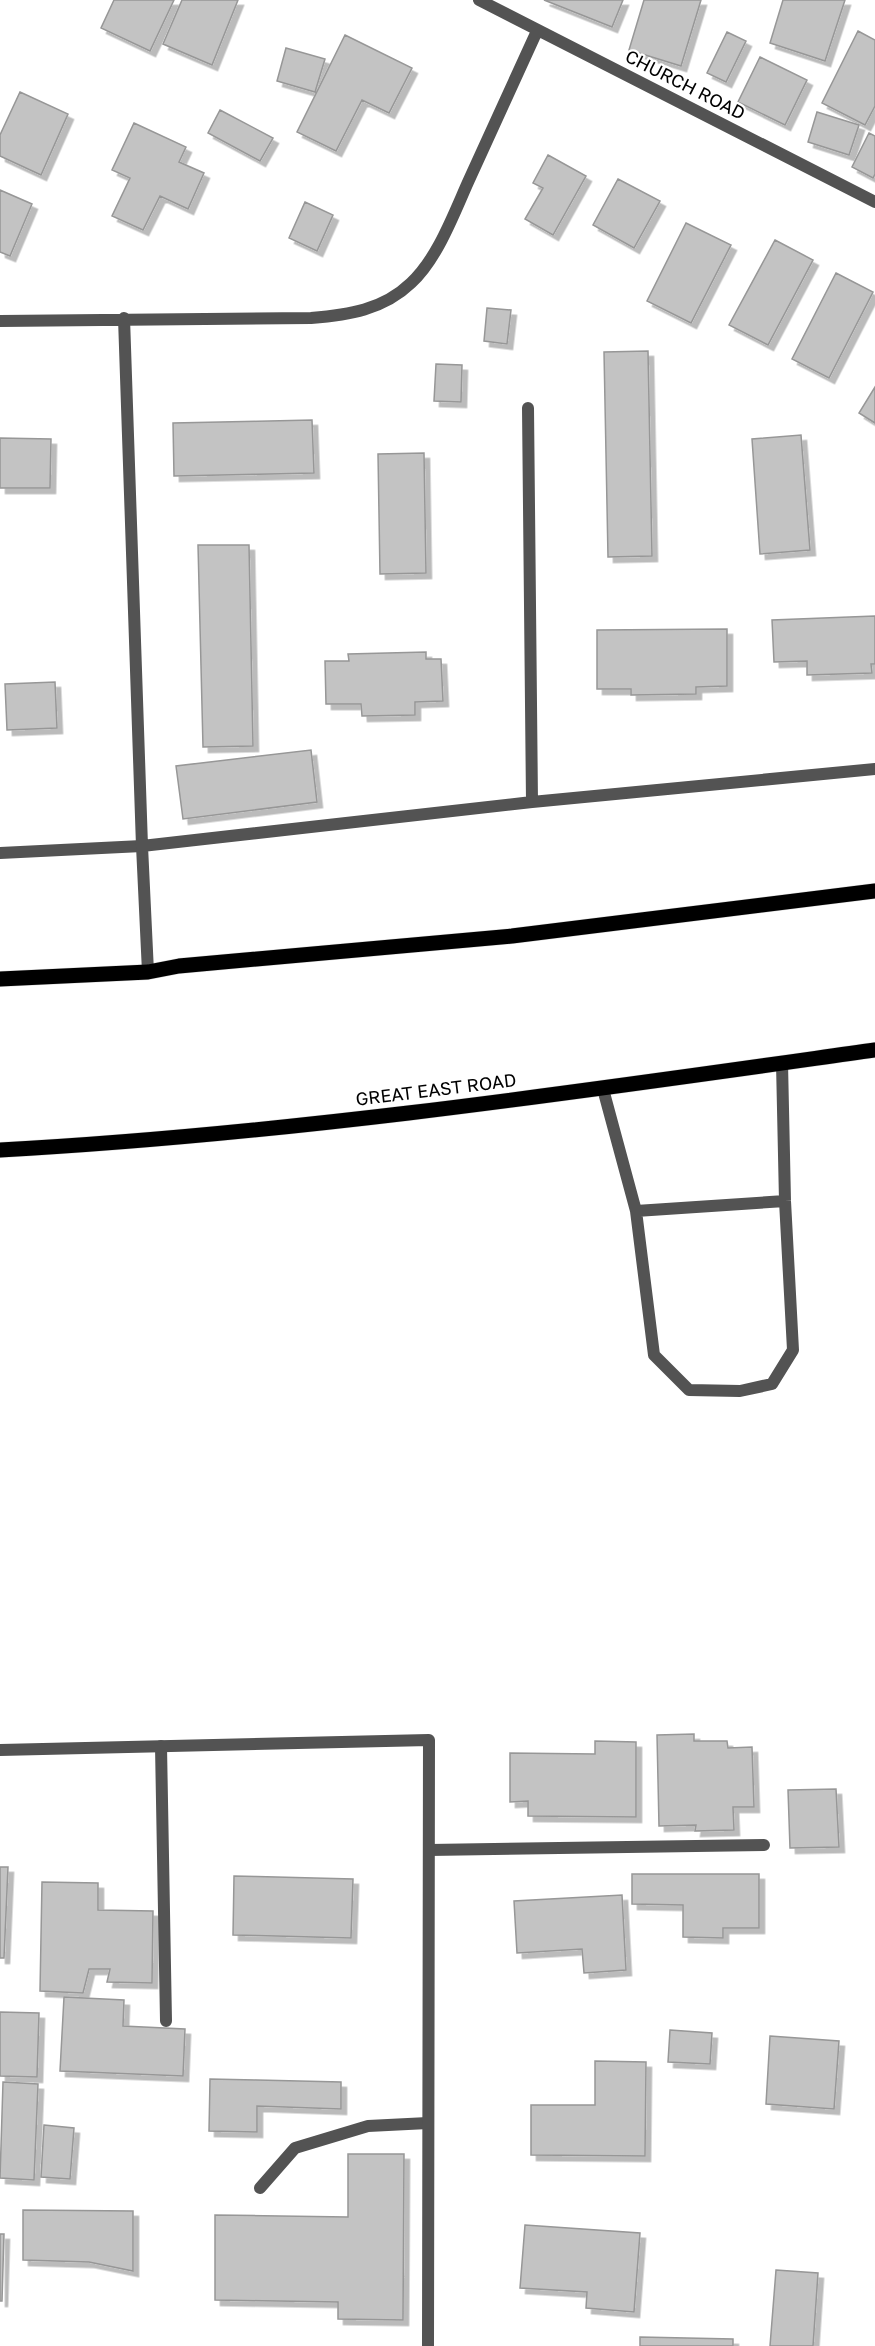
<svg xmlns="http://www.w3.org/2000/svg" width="875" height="2346" viewBox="0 0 875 2346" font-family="'Golos Text',sans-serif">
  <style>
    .building { fill: #c3c3c3; stroke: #979797; stroke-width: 1.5; filter: url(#shadow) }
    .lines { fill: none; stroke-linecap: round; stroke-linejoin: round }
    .primary-casing { stroke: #dbdbdb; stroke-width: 16 }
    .service { stroke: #535353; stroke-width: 12 }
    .minor { stroke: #535353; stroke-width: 12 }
    .primary { stroke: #000; stroke-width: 15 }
    .labels { text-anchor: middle; stroke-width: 4.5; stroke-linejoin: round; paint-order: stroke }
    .street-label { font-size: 18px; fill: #000; stroke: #fff }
  </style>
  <defs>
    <filter id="shadow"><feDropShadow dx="5.5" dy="5.5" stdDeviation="0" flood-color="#0004"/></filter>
  </defs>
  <rect width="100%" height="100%" fill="#fff"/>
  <path class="building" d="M 114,0 L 174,0 L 150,51 L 101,28 Z
    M 182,0 L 238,0 L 212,65 L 163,44 Z
    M 544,0 L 623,0 L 612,27 Z
    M 644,0 L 701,0 L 681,66 L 629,50 Z
    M 783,0 L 845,0 L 825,61 L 770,43 Z
    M 858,31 L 875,40 L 875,106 L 865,125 L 822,103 Z
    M 727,32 L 746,41 L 726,82 L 707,73 Z
    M 345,35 L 412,68 L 389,113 L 362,100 L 336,151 L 297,132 Z
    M 286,48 L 325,59 L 315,92 L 277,81 Z
    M 760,57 L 807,80 L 785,125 L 738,102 Z
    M 20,92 L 68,114 L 41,175 L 0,156 L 0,135 Z
    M 220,110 L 273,138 L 260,161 L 208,133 Z
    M 817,112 L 859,125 L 849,155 L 808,142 Z
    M 134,123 L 186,147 L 179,162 L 204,173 L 188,209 L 160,196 L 143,230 L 112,216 L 130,178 L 112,170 Z
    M 869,133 L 875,136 L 875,174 L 873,178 L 852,167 Z
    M 548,155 L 586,176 L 553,235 L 525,219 L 543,188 L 533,183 Z
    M 618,179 L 660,201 L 634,248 L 593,225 Z
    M 0,190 L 32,204 L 10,256 L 0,252 Z
    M 305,202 L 333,215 L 317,251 L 289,238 Z
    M 686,223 L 731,245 L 691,323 L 647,301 Z
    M 775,240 L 813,260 L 768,345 L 729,325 Z
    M 836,273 L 873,292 L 829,378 L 792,359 Z
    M 487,308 L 511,310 L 507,344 L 484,341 Z
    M 648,351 L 652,556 L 608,557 L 604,352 Z
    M 436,364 L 462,365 L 461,402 L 434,401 Z
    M 875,387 L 875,423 L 859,413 Z
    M 312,420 L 314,473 L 174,476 L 173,423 Z
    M 801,435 L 810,550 L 760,554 L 752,439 Z
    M 0,438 L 51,439 L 50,488 L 0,488 Z
    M 424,453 L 426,573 L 380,574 L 378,454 Z
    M 198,545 L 249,545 L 253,746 L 203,747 Z
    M 875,616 L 875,664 L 871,664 L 872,673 L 807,675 L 807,661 L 774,662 L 772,620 Z
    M 727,629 L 727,686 L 696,687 L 696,694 L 631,695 L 631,689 L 597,689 L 597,630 Z
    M 426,652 L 426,659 L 441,659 L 443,701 L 415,702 L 415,715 L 362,716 L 361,704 L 326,704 L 325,661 L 349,661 L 348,654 Z
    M 55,682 L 57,728 L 7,730 L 5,684 Z
    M 311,750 L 317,802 L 183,819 L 176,766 Z
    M 694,1734 L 694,1741 L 727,1741 L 728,1748 L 752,1747 L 754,1807 L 733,1807 L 734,1830 L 695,1831 L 696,1825 L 659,1826 L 657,1735 Z
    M 595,1741 L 636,1742 L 636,1817 L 528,1816 L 528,1801 L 510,1802 L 510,1753 L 595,1754 Z
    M 836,1789 L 839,1847 L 790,1848 L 788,1790 Z
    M 0,1867 L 8,1867 L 4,1958 L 0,1958 Z
    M 632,1874 L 759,1874 L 759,1928 L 723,1928 L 723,1938 L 683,1937 L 683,1905 L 632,1904 Z
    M 234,1876 L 353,1879 L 351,1938 L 233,1935 Z
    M 42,1882 L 98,1883 L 98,1910 L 153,1911 L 152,1983 L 107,1982 L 110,1969 L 89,1969 L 83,1993 L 40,1991 Z
    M 622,1895 L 626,1970 L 584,1973 L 582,1949 L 517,1953 L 514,1901 Z
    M 64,1997 L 124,2000 L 123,2026 L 185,2029 L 183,2076 L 60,2071 Z
    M 0,2012 L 39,2013 L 37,2077 L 0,2076 Z
    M 670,2030 L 712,2033 L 710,2064 L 668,2062 Z
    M 770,2036 L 839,2041 L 834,2109 L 766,2104 Z
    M 595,2061 L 646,2062 L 645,2156 L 531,2155 L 531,2105 L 595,2105 Z
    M 210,2079 L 341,2082 L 341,2109 L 257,2106 L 257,2132 L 209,2131 Z
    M 3,2082 L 38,2084 L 34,2180 L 0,2178 Z
    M 44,2125 L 74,2128 L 70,2179 L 41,2177 Z
    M 348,2154 L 404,2154 L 403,2320 L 338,2319 L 338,2302 L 215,2300 L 215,2215 L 348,2217 Z
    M 23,2210 L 133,2211 L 133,2271 L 89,2262 L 23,2260 Z
    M 525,2225 L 640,2233 L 634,2312 L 586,2308 L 587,2292 L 520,2288 Z
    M 0,2234 L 4,2234 L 2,2301 L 0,2301 Z
    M 776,2270 L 818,2273 L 813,2346 L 770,2346 Z
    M 640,2337 L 733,2339 L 733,2346 L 640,2346 Z"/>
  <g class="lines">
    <defs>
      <path id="primary" d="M 0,979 L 148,972 L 179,966 L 512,936 L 875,891
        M 0,1150 C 293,1134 584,1091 875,1050"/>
    </defs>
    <use href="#primary" class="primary-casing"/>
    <path class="service" d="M 0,853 L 142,846
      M 603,1089 L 636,1211 L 654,1355 L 689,1390 L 740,1391 L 772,1384 L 793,1350 L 785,1201 L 782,1063
      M 636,1211 L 785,1201
      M 161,1746 L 166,2021
      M 429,1850 L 764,1845
      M 260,2188 L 295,2148 L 368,2126 L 428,2123"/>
    <path class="minor" d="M 479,0 L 875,202
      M 124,318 L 142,846 L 532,802 L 875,769
      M 0,321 L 311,318 C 348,315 383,310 411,283 C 438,258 454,213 469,180 C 492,130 514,81 537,31
      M 528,408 L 532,802
      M 142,846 L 148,972
      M 0,1750 L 429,1740 L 428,2346"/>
    <use href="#primary" class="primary"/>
  </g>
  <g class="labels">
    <g class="street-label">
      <text transform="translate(685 85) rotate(27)" y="6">CHURCH ROAD</text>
      <text transform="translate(436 1090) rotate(-7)" y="6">GREAT EAST ROAD</text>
    </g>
  </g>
</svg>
